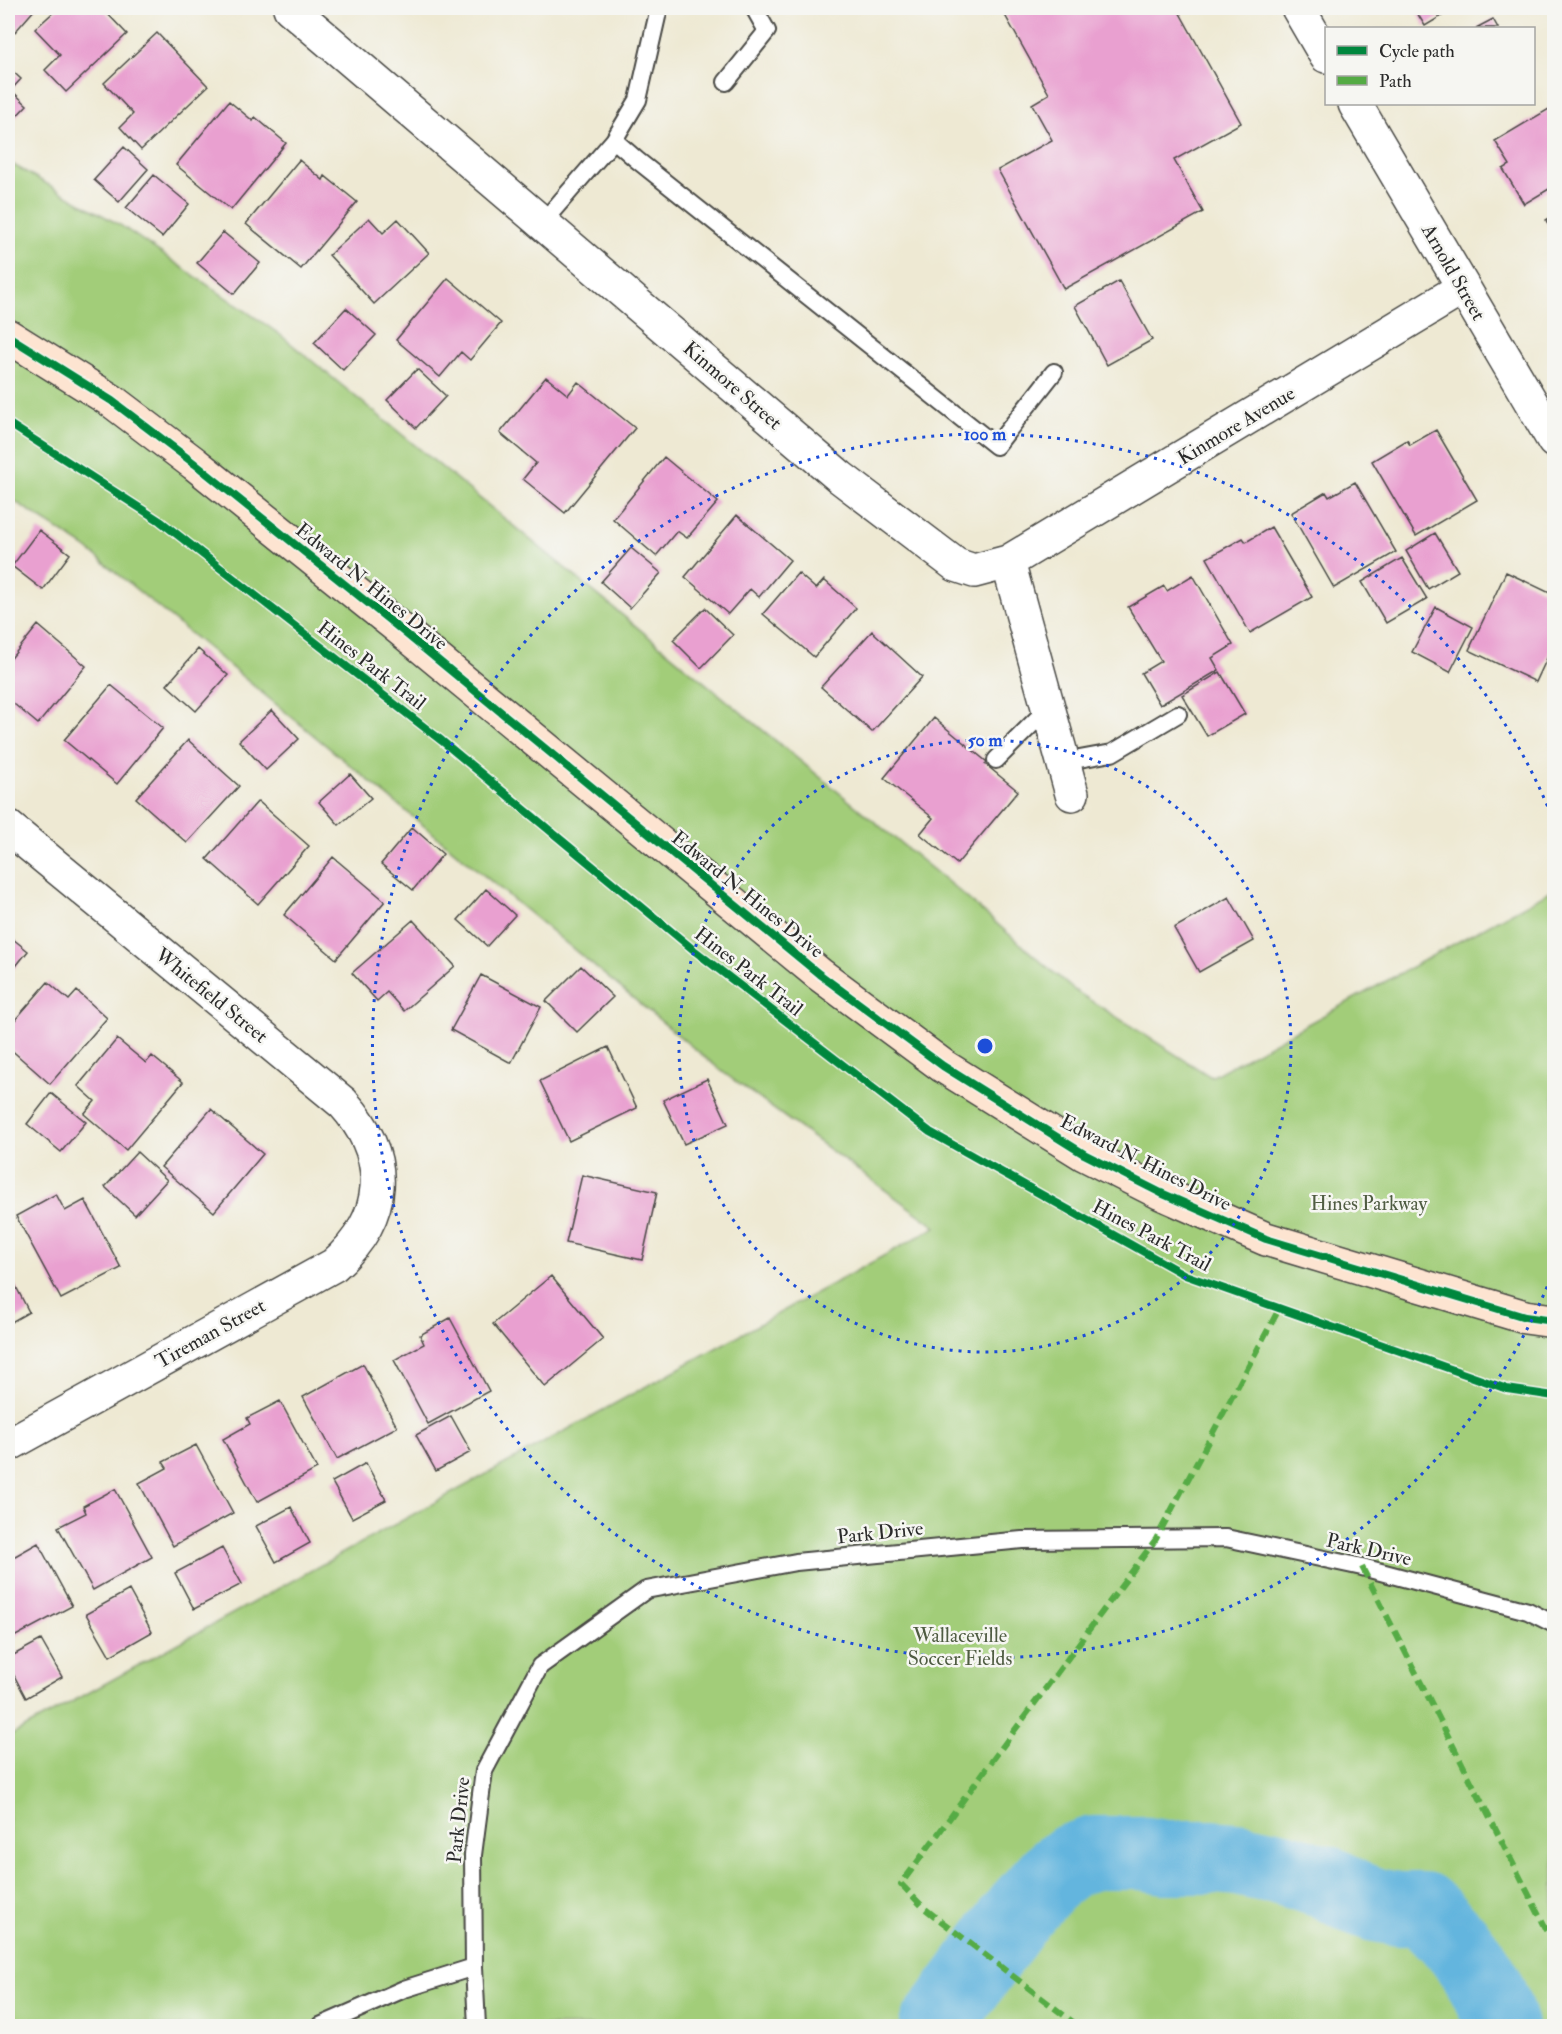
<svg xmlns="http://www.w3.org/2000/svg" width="1562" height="2034" viewBox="0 0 1562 2034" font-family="'IM FELL Double Pica',serif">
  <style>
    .green { fill: #a2cd79; stroke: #667c52; stroke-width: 1.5 }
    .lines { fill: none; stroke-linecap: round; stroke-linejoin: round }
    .river { stroke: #63b5de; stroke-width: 74 }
    .building { fill: #e9a0d0 }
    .lane-casing { stroke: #484844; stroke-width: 20 }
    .street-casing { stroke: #484844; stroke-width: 36 }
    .secondary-casing { stroke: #484844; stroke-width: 36 }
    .lane { stroke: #fff; stroke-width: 16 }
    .street { stroke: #fff; stroke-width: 33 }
    .secondary { stroke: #fde4d1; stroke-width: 33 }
    .quiet { stroke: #54ab44; stroke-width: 6; stroke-dasharray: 12 6; stroke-linecap: butt }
    .cycleway-casing { stroke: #f6f6f2; stroke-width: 11 }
    .cycleway { stroke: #00873e; stroke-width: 8 }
    .ring { fill: none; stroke: #1d4ed8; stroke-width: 3; stroke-dasharray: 3 6 }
    .labels { text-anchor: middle; stroke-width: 5; stroke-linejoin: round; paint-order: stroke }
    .street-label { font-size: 20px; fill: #2b2b2b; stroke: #f6f6f2 }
    .park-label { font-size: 20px; fill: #4f5c42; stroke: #f6f6f2 }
    .centre { fill: #1d4ed8; stroke: #f6f6f2; stroke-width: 3 }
    .ring-label { font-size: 18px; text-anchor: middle; font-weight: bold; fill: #1d4ed8; stroke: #f6f6f2; stroke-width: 5; stroke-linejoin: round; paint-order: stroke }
  </style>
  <rect width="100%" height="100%" fill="#f6f6f2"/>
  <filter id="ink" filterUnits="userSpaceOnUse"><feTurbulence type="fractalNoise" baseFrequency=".0167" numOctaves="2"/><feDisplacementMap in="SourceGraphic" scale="12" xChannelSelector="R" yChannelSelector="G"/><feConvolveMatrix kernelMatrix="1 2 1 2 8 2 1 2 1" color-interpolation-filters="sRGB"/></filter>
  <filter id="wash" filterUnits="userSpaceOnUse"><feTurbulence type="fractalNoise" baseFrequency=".008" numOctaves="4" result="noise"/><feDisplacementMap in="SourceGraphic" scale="24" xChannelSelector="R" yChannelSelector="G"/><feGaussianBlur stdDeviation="1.35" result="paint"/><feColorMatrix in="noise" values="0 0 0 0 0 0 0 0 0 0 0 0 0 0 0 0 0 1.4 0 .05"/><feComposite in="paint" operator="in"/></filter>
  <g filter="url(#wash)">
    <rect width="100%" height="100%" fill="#eee9d3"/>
    <path class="green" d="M 8,162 L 120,225 L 278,333 L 953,886 L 1074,990 L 1211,1077 L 1554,889 L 1554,2026 L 8,2026 L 8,1737 L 936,1227 L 724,1073 L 85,547 L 8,497 Z"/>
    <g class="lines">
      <path class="river" d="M 936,2026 L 1019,1912 L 1051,1876 L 1070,1861 L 1093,1853 L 1141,1853 L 1165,1857 L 1213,1857 L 1237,1859 L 1284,1869 L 1331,1884 L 1351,1896 L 1375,1905 L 1399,1909 L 1423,1909 C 1460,1942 1488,1978 1501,2026"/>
    </g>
    <g id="blocks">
      <path class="building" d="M 8,8 L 36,8 L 15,32 L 8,25 Z
        M 58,8 L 102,8 L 127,34 L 66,92 L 45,70 L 60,55 L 35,29 Z
        M 1001,8 L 1177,8 L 1241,123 L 1174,160 L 1203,212 L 1064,289 L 998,170 L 1052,140 L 1032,104 L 1049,94 Z
        M 1414,8 L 1455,8 L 1425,26 Z
        M 1493,19 L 1498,28 L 1476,28 Z
        M 157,33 L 208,86 L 141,150 L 120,127 L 133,114 L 104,83 Z
        M 8,67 L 21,79 L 11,90 L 27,105 L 8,125 Z
        M 229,101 L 253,121 L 255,117 L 286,143 L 231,210 L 176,165 Z
        M 1554,106 L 1554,186 L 1524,204 L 1503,169 L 1510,165 L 1495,141 Z
        M 124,147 L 148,169 L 119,202 L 94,180 Z
        M 299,160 L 323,180 L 325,176 L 357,202 L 301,269 L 246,224 Z
        M 154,175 L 189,204 L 162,237 L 126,208 Z
        M 1554,215 L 1554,236 L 1546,220 Z
        M 369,218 L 383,233 L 398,219 L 429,253 L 374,304 L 329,255 Z
        M 223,232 L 260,263 L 234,294 L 197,263 Z
        M 448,278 L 501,323 L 470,360 L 461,352 L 440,377 L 396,340 Z
        M 1119,281 L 1152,340 L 1107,365 L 1075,306 Z
        M 346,308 L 376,335 L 343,370 L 314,343 Z
        M 417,369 L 446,396 L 416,428 L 387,400 Z
        M 546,377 L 568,395 L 578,382 L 635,428 L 565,513 L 523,479 L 536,463 L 500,433 Z
        M 1436,430 L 1477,500 L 1416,536 L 1372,461 L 1407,440 L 1410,445 Z
        M 664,457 L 718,502 L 687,538 L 677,531 L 656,556 L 613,519 Z
        M 1355,482 L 1396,552 L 1334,588 L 1291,513 L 1326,492 L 1329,497 Z
        M 737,515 L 790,560 L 759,597 L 750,589 L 728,614 L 685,577 Z
        M 1271,527 L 1312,597 L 1250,633 L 1207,558 L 1243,538 L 1246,542 Z
        M 39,530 L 70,554 L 43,590 L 12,566 Z
        M 1435,533 L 1458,571 L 1428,589 L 1406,551 Z
        M 631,548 L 661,573 L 630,608 L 601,582 Z
        M 1402,558 L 1427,599 L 1386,623 L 1362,582 Z
        M 1506,572 L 1554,595 L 1554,643 L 1536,682 L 1469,650 Z
        M 798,573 L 816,589 L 824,580 L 856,608 L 814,657 L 763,614 Z
        M 1193,575 L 1233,645 L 1212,658 L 1219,670 L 1160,705 L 1141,673 L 1161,661 L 1128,607 L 1164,586 L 1167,591 Z
        M 1436,607 L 1473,627 L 1450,672 L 1412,652 Z
        M 705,608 L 733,635 L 701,668 L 673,640 Z
        M 38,625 L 86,666 L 38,724 L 8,699 L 8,662 Z
        M 872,631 L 922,677 L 872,732 L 821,687 Z
        M 198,649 L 228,675 L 196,711 L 167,685 Z
        M 1220,672 L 1245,714 L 1207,736 L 1182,695 Z
        M 111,685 L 163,728 L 117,784 L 64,740 Z
        M 272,710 L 299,739 L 266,770 L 239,741 Z
        M 934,718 L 987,762 L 985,764 L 1018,791 L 957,864 L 920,834 L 933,818 L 884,778 Z
        M 188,740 L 239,786 L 187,843 L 136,798 Z
        M 350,774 L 371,798 L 339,825 L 319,802 Z
        M 258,801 L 309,846 L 258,904 L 207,859 Z
        M 412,827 L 443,854 L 413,890 L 381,864 Z
        M 333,857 L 385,901 L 336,959 L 284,915 Z
        M 486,889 L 515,915 L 487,946 L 458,920 Z
        M 1229,897 L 1254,941 L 1199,972 L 1174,928 Z
        M 413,920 L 455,966 L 404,1011 L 387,992 L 377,1001 L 352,973 Z
        M 8,935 L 28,951 L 8,976 Z
        M 581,966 L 613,997 L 577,1032 L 546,1001 Z
        M 481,975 L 541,1007 L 511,1063 L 451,1030 Z
        M 48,982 L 69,1000 L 77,991 L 107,1018 L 50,1084 L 8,1047 L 8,1028 Z
        M 117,1039 L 146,1063 L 152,1056 L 183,1082 L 126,1150 L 84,1114 L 95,1101 L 78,1086 Z
        M 608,1047 L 637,1108 L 569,1141 L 540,1081 Z
        M 707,1079 L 728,1124 L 684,1144 L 663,1100 Z
        M 51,1093 L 86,1122 L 61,1152 L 27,1124 Z
        M 211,1109 L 263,1154 L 214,1212 L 161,1167 Z
        M 137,1152 L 167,1180 L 135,1215 L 105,1187 Z
        M 582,1175 L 657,1192 L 642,1260 L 566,1243 Z
        M 56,1194 L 65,1211 L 85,1200 L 121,1268 L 61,1299 L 16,1216 Z
        M 8,1271 L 29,1312 L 8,1324 Z
        M 551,1276 L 603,1339 L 545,1387 L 493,1324 Z
        M 450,1318 L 489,1391 L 428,1424 L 394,1360 L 424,1344 L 420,1335 Z
        M 363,1364 L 397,1427 L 337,1459 L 303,1397 Z
        M 280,1401 L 317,1469 L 257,1502 L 223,1439 L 250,1424 L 247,1418 Z
        M 451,1416 L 471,1452 L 436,1471 L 416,1435 Z
        M 196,1445 L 233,1513 L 173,1546 L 139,1483 L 167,1468 L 163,1462 Z
        M 366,1463 L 386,1500 L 352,1518 L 332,1482 Z
        M 115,1489 L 152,1557 L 93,1590 L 58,1527 L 86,1513 L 83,1506 Z
        M 291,1507 L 310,1543 L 276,1562 L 256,1526 Z
        M 38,1543 L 72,1606 L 12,1638 L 8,1630 L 8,1560 Z
        M 222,1548 L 242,1584 L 194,1609 L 175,1573 Z
        M 129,1590 L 152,1632 L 110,1656 L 86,1614 Z
        M 41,1640 L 62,1677 L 26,1698 L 8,1664 L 8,1658 Z"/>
    </g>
  </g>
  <g filter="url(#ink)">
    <use href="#blocks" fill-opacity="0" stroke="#484844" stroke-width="1.5"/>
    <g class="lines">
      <defs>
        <path id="lane" d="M 726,82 L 767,31 L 754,8
          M 614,140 L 637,160 L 996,446 L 1054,372
          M 542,223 L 614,140 L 638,100 L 659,8
          M 996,760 L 1048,708
          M 1063,762 L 1112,753 L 1178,714
          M 320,2026 L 404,1989 L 474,1967
          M 477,2026 L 474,1967 L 473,1855 L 484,1771 L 540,1666 L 646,1590 L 796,1562 L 1022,1540 L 1226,1538 L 1362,1567 L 1528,1611 L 1554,1624"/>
        <path id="street" d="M 290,8 L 840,477 L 956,565 L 974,571 L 1008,562 L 1463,288
          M 1298,8 L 1326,56
          M 1355,104 L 1554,441
          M 1008,562 L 1072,794
          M 8,827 L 343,1103 C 392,1157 388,1217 334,1265 L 8,1445"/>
        <path id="secondary" d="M 8,336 L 112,401 L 195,464 L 394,624 L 819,974 L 943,1066 L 1084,1154 L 1161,1193 L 1266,1239 L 1525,1317 L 1554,1321"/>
      </defs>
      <use href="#lane" class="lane-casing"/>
      <use href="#street" class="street-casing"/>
      <use href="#secondary" class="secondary-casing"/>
      <use href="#lane" class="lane"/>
      <use href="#street" class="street"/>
      <use href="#secondary" class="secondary"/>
      <path class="quiet" d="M 1362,1567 L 1554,1944
        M 1078,2026 L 924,1908 L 901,1884 L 1156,1539 L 1279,1309"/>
      <defs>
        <path id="cycleway" d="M 8,336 L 112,401 L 195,464 L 394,624 L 819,974 L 943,1066 L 1084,1154 L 1161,1193 L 1266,1239 L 1525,1317 L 1554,1321
          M 8,423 L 160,521 L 442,741 L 695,951 L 930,1132 L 1185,1275 L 1507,1389 L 1554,1396"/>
      </defs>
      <use href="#cycleway" class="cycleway-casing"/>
      <use href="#cycleway" class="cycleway"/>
    </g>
  </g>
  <g class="ring">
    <circle cx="985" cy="1046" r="306"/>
    <path d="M1554 1270A612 612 0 1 1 1554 822"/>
  </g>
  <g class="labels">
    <g class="street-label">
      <text transform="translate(1454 272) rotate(60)" y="7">Arnold Street</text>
      <text transform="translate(733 385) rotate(41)" y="7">Kinmore Street</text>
      <text transform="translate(1236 425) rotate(-31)" y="7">Kinmore Avenue</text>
      <text transform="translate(372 586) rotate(39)" y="7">Edward N. Hines Drive</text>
      <text transform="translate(372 665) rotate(38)" y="7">Hines Park Trail</text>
      <text transform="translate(748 894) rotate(39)" y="7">Edward N. Hines Drive</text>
      <text transform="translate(749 971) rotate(38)" y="7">Hines Park Trail</text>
      <text transform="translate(212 995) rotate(39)" y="7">Whitefield Street</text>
      <text transform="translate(1146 1162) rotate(27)" y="7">Edward N. Hines Drive</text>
      <text transform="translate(1152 1235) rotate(28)" y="7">Hines Park Trail</text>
      <text transform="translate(210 1333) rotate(-29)" y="7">Tireman Street</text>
      <text transform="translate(880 1532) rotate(-6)" y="7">Park Drive</text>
      <text transform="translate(1369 1549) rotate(13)" y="7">Park Drive</text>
      <text transform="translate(458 1820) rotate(-84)" y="7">Park Drive</text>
    </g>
    <g class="park-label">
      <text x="1369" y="1210">Hines Parkway</text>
      <text x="960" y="1642">Wallaceville<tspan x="960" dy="23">Soccer Fields</tspan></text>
    </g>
  </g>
  <circle cx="985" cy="1046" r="9" class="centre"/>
  <g class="ring-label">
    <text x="985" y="440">100 m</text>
    <text x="985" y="746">50 m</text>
  </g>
  <rect width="1562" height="2034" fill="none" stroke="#f6f6f2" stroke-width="30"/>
  <rect x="1325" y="27" width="210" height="78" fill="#f6f6f2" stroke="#a5a5a2" stroke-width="1.5"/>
  <rect x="1337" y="46" width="30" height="9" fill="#00873e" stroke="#a5a5a2" stroke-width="1.5"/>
  <text x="1379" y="57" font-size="18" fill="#2b2b2b">Cycle path</text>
  <rect x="1337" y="76" width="30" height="9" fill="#54ab44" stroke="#a5a5a2" stroke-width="1.5"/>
  <text x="1379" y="87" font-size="18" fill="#2b2b2b">Path</text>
</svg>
